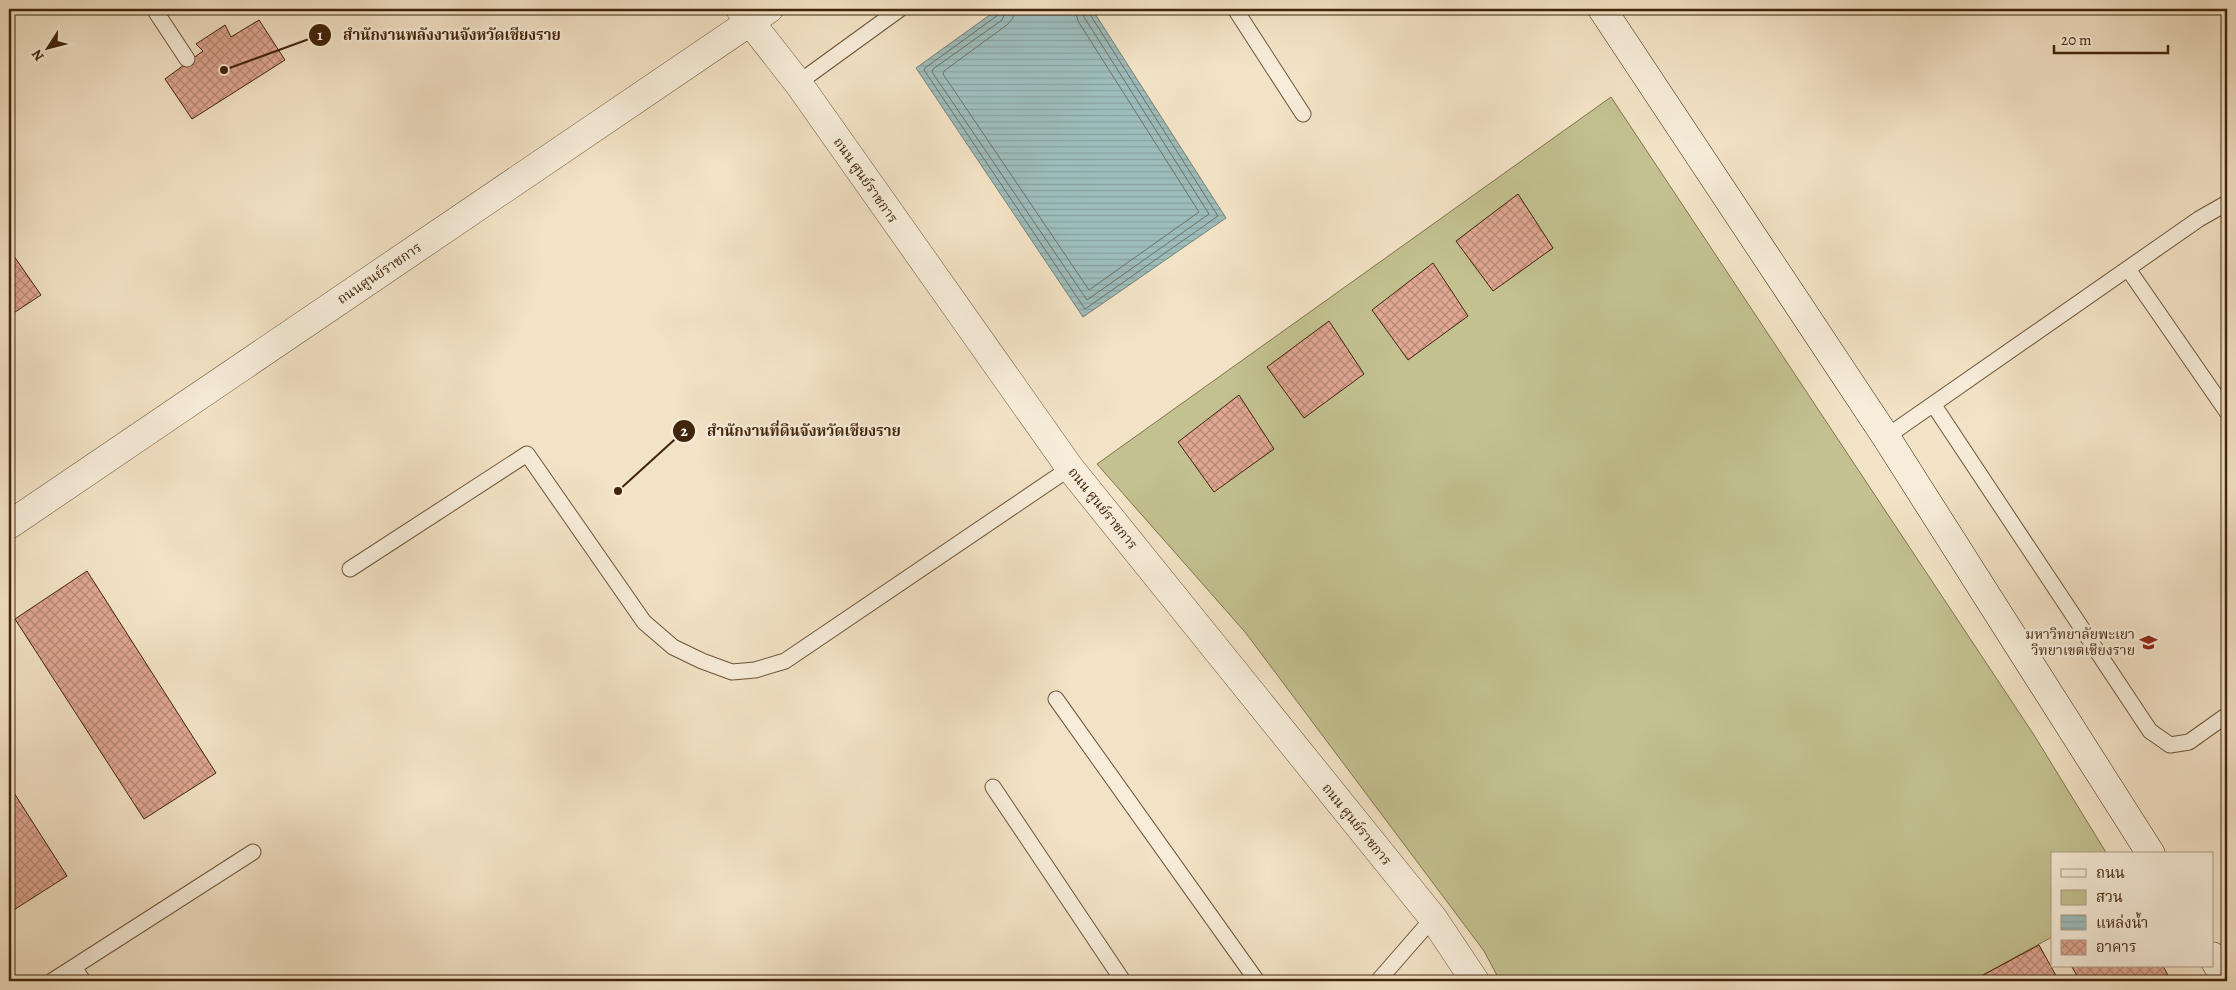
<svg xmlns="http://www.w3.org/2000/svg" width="2236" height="990" viewBox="0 0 2236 990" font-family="Alegreya,'Noto Serif Thai',serif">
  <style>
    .green { fill: #c3c190; stroke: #82724d }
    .water { fill: url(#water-rules); stroke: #788075 }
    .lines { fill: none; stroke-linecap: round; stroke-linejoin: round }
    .shore { stroke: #6f7063; stroke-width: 1 }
    .building { fill: url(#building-cross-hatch); stroke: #41240a }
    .lane-casing { stroke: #6e5439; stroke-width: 17 }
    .street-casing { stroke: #6e5439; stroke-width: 29 }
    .secondary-casing { stroke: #41240a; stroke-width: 29 }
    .lane { stroke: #f7edda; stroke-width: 15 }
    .street { stroke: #f7edda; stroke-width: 28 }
    .secondary { stroke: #f7edda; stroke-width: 28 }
    .labels { text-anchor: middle; stroke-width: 5; stroke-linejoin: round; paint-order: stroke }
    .street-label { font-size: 14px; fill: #41240a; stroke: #f7edda }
    .poi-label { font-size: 14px; fill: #41240a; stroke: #f7edda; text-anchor: end }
    .leader { fill: none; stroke: #41240a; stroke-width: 2 }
    .callout-dot { fill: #41240a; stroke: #f7edda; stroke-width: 2 }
    .mark-label { font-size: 15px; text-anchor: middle; font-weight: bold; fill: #fff }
    .callout-label { font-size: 15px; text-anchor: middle; font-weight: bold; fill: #41240a; stroke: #f7edda; stroke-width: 5; stroke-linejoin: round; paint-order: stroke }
  </style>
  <defs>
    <pattern id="water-rules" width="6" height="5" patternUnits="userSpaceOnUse" patternTransform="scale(1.25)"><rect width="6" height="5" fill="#9dbdbc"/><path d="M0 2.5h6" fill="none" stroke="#88a2a0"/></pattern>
    <pattern id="building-cross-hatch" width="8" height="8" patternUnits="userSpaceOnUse" patternTransform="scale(1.25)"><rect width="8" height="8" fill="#e0a793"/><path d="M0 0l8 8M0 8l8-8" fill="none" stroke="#b78876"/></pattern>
  </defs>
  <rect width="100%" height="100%" fill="#f3e3c6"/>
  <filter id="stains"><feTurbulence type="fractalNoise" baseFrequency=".004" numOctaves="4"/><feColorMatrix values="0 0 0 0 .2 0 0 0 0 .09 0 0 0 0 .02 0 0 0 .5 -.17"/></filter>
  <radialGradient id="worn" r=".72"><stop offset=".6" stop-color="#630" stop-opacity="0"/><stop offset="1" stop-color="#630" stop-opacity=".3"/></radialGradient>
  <path class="green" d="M 1611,97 L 2034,735 L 2107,854 L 2052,854 L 2052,937 L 1972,981 L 1500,981 L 1484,951 L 1245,632 L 1097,464 Z"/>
  <path class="water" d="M 998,9 L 1092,9 L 1226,218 L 1083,317 L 916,68 Z"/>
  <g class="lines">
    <path class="shore" d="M 1001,9 L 998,15 L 925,68 L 924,70 L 1085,309 L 1218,216 L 1089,13 L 1089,9
      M 1007,9 L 1002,20 L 933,69 L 932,72 L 1087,300 L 1209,214 L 1084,17 L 1082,9
      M 1015,9 L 1013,18 L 1008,24 L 944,71 L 943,74 L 1089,290 L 1199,212 L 1078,21 L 1075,9"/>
  </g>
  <path class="building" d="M 259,20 L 285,60 L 192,119 L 165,79 L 203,51 L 196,44 L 225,25 L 231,37 Z
    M 1518,194 L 1553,248 L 1493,291 L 1456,241 Z
    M 9,249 L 41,295 L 9,316 Z
    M 1433,263 L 1468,316 L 1408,360 L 1372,310 Z
    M 1329,321 L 1364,374 L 1304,418 L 1267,367 Z
    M 1239,395 L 1274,449 L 1214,492 L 1178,442 Z
    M 87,571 L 216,773 L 144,819 L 15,619 Z
    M 9,785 L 67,876 L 9,913 Z
    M 2039,945 L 2059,981 L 1972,981 Z
    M 2073,966 L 2163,966 L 2171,981 L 2080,981 L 2072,967 Z"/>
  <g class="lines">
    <defs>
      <path id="lane" d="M 154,9 L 187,59
        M 1235,9 L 1303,114
        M 798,83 L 900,9
        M 2128,269 L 2227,412
        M 1933,404 L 2150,731 L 2170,745 L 2189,742 L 2227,715
        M 1886,437 L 2199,219 L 2227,203
        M 350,569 L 527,454 L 644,622 L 673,647 L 702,661 L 732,672 L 755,670 L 785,661 L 1070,468
        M 1056,699 L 1257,981
        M 993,787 L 1123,981
        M 74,967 L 83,981
        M 52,981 L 253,852
        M 1378,981 L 1433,918"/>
      <path id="street" d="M 740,9 L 798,83 L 1070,468 L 1433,918 L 1475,981
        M 9,525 L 769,9"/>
      <path id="secondary" d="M 1602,9 L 1886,437 L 2151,854
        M 2212,956 L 2226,981"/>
    </defs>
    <use href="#lane" class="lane-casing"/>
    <use href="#street" class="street-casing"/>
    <use href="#secondary" class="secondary-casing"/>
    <use href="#lane" class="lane"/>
    <use href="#street" class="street"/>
    <use href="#secondary" class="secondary"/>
  </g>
  <defs>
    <symbol id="university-bare" viewBox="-9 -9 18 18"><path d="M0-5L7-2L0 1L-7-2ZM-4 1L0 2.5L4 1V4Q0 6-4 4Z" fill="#8f2418" stroke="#f7edda" stroke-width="2.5" paint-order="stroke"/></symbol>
  </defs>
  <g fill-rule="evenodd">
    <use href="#university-bare" x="2136" y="630" width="25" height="25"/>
  </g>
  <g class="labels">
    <g class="street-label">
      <text transform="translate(866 180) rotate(55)" y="5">ถนน ศูนย์ราชการ</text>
      <text transform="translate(379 273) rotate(-34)" y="5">ถนนศูนย์ราชการ</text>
      <text transform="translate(1103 508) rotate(51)" y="5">ถนน ศูนย์ราชการ</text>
      <text transform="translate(1357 824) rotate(51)" y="5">ถนน ศูนย์ราชการ</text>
    </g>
    <g class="poi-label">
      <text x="2135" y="639">มหาวิทยาลัยพะเยา<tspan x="2135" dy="16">วิทยาเขตเชียงราย</tspan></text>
    </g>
  </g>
  <path class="leader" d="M224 70L320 35M618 491L684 431"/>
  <g class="callout-dot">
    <circle cx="224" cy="70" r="5"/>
    <circle cx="618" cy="491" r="5"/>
    <circle cx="320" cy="35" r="12"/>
    <circle cx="684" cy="431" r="12"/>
  </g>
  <g class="mark-label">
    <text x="320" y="40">1</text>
    <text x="684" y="436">2</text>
  </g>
  <g class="callout-label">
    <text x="452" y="40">สำนักงานพลังงานจังหวัดเชียงราย</text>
    <text x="804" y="436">สำนักงานที่ดินจังหวัดเชียงราย</text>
  </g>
  <rect width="2236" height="990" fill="none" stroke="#f3e3c6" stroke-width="30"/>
  <rect x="10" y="10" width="2216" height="970" fill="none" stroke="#41240a" stroke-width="2.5"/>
  <rect x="15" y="15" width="2206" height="960" fill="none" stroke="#41240a"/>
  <rect x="2051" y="852" width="162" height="115" fill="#f7edda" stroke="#ae9d87"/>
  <rect x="2061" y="869" width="25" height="8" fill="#f7edda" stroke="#ae9d87"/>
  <text x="2096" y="878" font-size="15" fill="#41240a">ถนน</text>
  <rect x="2061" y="890" width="25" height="15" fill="#c3c190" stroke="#ae9d87"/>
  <text x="2096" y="902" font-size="15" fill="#41240a">สวน</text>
  <rect x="2061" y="915" width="25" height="15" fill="url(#water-rules)" stroke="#ae9d87"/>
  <text x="2096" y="928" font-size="15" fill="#41240a">แหล่งน้ำ</text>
  <rect x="2061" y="940" width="25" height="15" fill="url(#building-cross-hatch)" stroke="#ae9d87"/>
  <text x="2096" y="952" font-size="15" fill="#41240a">อาคาร</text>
  <g transform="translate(48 48) rotate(234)" stroke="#f7edda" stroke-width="4" paint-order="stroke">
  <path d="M0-4L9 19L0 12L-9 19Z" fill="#41240a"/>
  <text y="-8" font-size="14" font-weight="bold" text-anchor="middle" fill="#41240a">N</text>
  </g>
  <path d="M2054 45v8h114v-8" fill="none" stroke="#41240a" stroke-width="2.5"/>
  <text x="2061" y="45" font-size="15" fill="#41240a" stroke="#f7edda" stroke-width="4" paint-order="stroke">20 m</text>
  <rect width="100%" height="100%" filter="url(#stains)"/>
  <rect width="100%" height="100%" fill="url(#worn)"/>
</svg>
